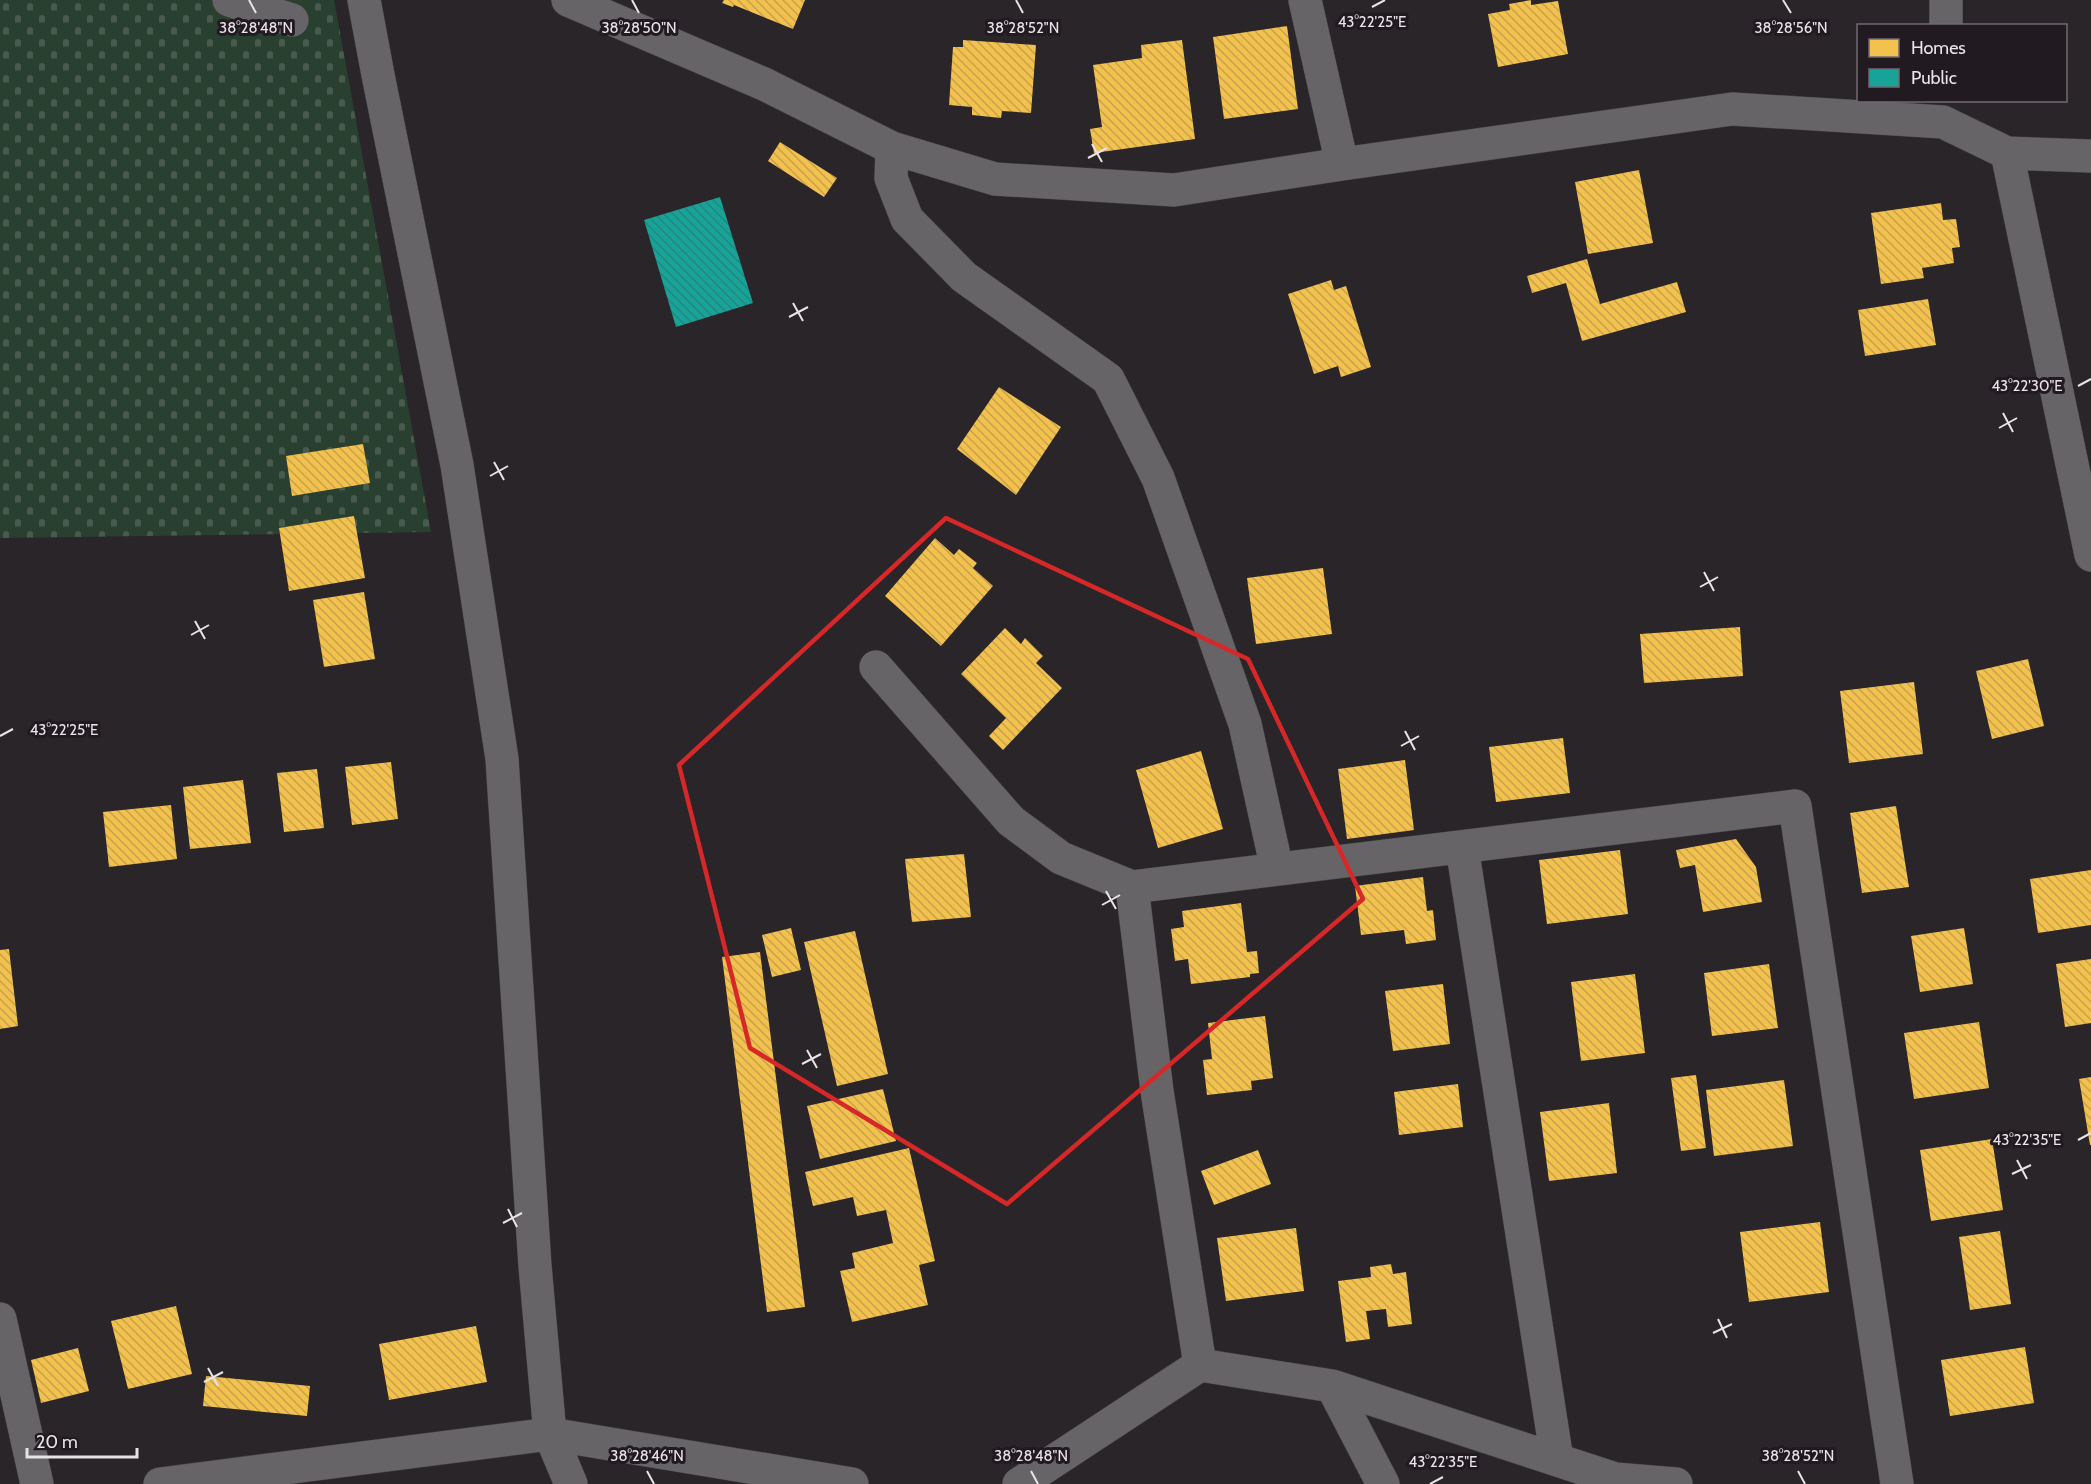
<svg xmlns="http://www.w3.org/2000/svg" width="2091" height="1484" viewBox="0 0 2091 1484" font-family="Cabin,sans-serif">
  <style>
    .cemetery { fill: url(#cemetery-stones) }
    .homes { fill: url(#homes-back-hatch) }
    .public { fill: url(#public-back-hatch) }
    .lines { fill: none; stroke-linecap: round; stroke-linejoin: round }
    .minor-casing { stroke: #454145; stroke-width: 34 }
    .minor { stroke: #676467; stroke-width: 33 }
    .marked { fill: none; stroke: #d62828; stroke-width: 4.5; stroke-linejoin: round }
    .ticks { fill: none; stroke: #e8e3e8; stroke-width: 2 }
    .ticks-label { font-size: 15px; text-anchor: middle; fill: #e8e3e8; stroke: #211a21; stroke-width: 6; stroke-linejoin: round; paint-order: stroke }
  </style>
  <defs>
    <pattern id="cemetery-stones" width="16" height="16" patternUnits="userSpaceOnUse" patternTransform="scale(1.5)"><rect width="16" height="16" fill="#294030"/><path d="M2 7V4a2 2 0 0 1 4 0v3zM10 15v-3a2 2 0 0 1 4 0v3z" fill="#485b4e"/></pattern>
    <pattern id="homes-back-hatch" width="6" height="6" patternUnits="userSpaceOnUse" patternTransform="scale(1.5)"><rect width="6" height="6" fill="#f2c14e"/><path d="M-1 5l2 2M0 0l6 6M5-1l2 2" fill="none" stroke="#c7a24c"/></pattern>
    <pattern id="public-back-hatch" width="6" height="6" patternUnits="userSpaceOnUse" patternTransform="scale(1.5)"><rect width="6" height="6" fill="#17a398"/><path d="M-1 5l2 2M0 0l6 6M5-1l2 2" fill="none" stroke="#25867f"/></pattern>
  </defs>
  <rect width="100%" height="100%" fill="#292529"/>
  <path class="cemetery" d="M 0,0 L 334,0 L 431,532 L 0,538 Z"/>
  <path class="homes" d="M 724,0 L 805,0 L 793,29 L 734,5 L 733,7 L 722,3 Z
    M 1531,0 L 1531,5 L 1558,1 L 1568,54 L 1498,67 L 1488,14 L 1510,10 L 1509,4 Z
    M 1287,26 L 1298,109 L 1224,119 L 1213,37 Z
    M 963,40 L 1036,45 L 1031,113 L 1002,111 L 1001,118 L 972,115 L 972,107 L 949,105 L 953,47 L 963,47 Z
    M 1182,40 L 1195,139 L 1094,153 L 1090,129 L 1102,127 L 1093,65 L 1142,58 L 1141,45 Z
    M 780,142 L 837,178 L 824,197 L 768,161 Z
    M 1639,170 L 1653,243 L 1588,254 L 1575,182 Z
    M 1941,203 L 1943,220 L 1956,219 L 1960,247 L 1952,248 L 1954,263 L 1922,268 L 1924,278 L 1881,284 L 1871,213 Z
    M 1587,259 L 1600,304 L 1677,282 L 1686,312 L 1582,341 L 1566,283 L 1532,293 L 1527,276 Z
    M 1331,280 L 1334,290 L 1346,286 L 1371,367 L 1341,377 L 1338,366 L 1314,374 L 1288,294 Z
    M 1928,299 L 1936,345 L 1865,356 L 1858,310 Z
    M 999,387 L 1061,427 L 1016,495 L 957,449 Z
    M 363,444 L 370,483 L 292,496 L 286,456 Z
    M 354,516 L 365,578 L 289,591 L 279,528 Z
    M 935,538 L 954,555 L 959,549 L 977,563 L 973,568 L 993,586 L 941,646 L 885,596 Z
    M 1323,568 L 1332,634 L 1256,644 L 1247,578 Z
    M 364,592 L 375,659 L 324,667 L 313,600 Z
    M 1740,627 L 1743,676 L 1644,683 L 1640,634 Z
    M 1005,628 L 1021,644 L 1025,638 L 1043,656 L 1036,663 L 1062,688 L 1003,750 L 989,736 L 1006,718 L 961,674 Z
    M 2028,659 L 2044,726 L 1992,739 L 1976,671 Z
    M 1914,682 L 1923,754 L 1849,763 L 1840,691 Z
    M 1563,738 L 1570,793 L 1496,802 L 1489,747 Z
    M 1201,751 L 1223,829 L 1158,848 L 1136,770 Z
    M 1405,760 L 1414,830 L 1347,839 L 1338,769 Z
    M 391,762 L 398,819 L 352,825 L 345,767 Z
    M 317,769 L 324,828 L 284,832 L 277,773 Z
    M 243,780 L 251,843 L 190,849 L 183,787 Z
    M 171,805 L 177,859 L 109,867 L 103,812 Z
    M 1896,806 L 1909,887 L 1862,893 L 1850,813 Z
    M 1736,839 L 1756,867 L 1762,902 L 1703,912 L 1695,865 L 1680,868 L 1676,850 Z
    M 1620,850 L 1628,914 L 1547,924 L 1539,860 Z
    M 964,854 L 971,917 L 912,922 L 905,859 Z
    M 2091,870 L 2091,925 L 2038,933 L 2030,879 Z
    M 1423,877 L 1427,911 L 1433,910 L 1436,940 L 1406,944 L 1404,930 L 1361,935 L 1355,886 Z
    M 1241,903 L 1247,952 L 1257,951 L 1259,973 L 1250,974 L 1250,977 L 1191,984 L 1188,959 L 1175,961 L 1171,929 L 1184,927 L 1182,911 Z
    M 791,928 L 801,970 L 772,977 L 762,935 Z
    M 1964,928 L 1973,984 L 1920,992 L 1911,936 Z
    M 855,931 L 888,1074 L 837,1086 L 804,942 Z
    M 9,949 L 18,1026 L 0,1029 L 0,950 Z
    M 760,952 L 805,1307 L 767,1312 L 722,957 Z
    M 2091,959 L 2091,1023 L 2065,1027 L 2056,964 Z
    M 1769,964 L 1778,1028 L 1712,1036 L 1704,973 Z
    M 1635,974 L 1645,1053 L 1581,1061 L 1571,982 Z
    M 1443,984 L 1450,1044 L 1393,1051 L 1385,991 Z
    M 1265,1016 L 1273,1078 L 1251,1081 L 1252,1090 L 1207,1095 L 1203,1060 L 1212,1059 L 1208,1023 Z
    M 1979,1022 L 1989,1088 L 1914,1099 L 1904,1033 Z
    M 1696,1075 L 1706,1148 L 1681,1151 L 1671,1078 Z
    M 2091,1077 L 2091,1145 L 2090,1145 L 2079,1079 Z
    M 1784,1080 L 1793,1146 L 1714,1156 L 1706,1090 Z
    M 1458,1084 L 1463,1127 L 1399,1135 L 1394,1092 Z
    M 883,1089 L 896,1141 L 820,1159 L 807,1106 Z
    M 1609,1103 L 1617,1173 L 1549,1181 L 1540,1112 Z
    M 1992,1139 L 2003,1210 L 1931,1221 L 1920,1150 Z
    M 909,1148 L 935,1261 L 919,1265 L 928,1305 L 852,1322 L 840,1271 L 855,1268 L 852,1253 L 893,1243 L 886,1210 L 857,1216 L 853,1197 L 813,1206 L 805,1172 Z
    M 1258,1150 L 1271,1184 L 1214,1205 L 1201,1171 Z
    M 1820,1222 L 1829,1292 L 1749,1302 L 1740,1232 Z
    M 1296,1228 L 1304,1291 L 1226,1301 L 1217,1238 Z
    M 2000,1231 L 2011,1304 L 1970,1310 L 1959,1237 Z
    M 1391,1264 L 1393,1274 L 1406,1272 L 1412,1324 L 1388,1327 L 1386,1309 L 1366,1311 L 1370,1339 L 1346,1342 L 1338,1281 L 1371,1277 L 1370,1267 Z
    M 176,1306 L 192,1374 L 128,1389 L 111,1321 Z
    M 476,1326 L 487,1382 L 389,1400 L 379,1344 Z
    M 2025,1347 L 2034,1403 L 1950,1416 L 1941,1360 Z
    M 78,1348 L 89,1391 L 41,1403 L 31,1360 Z
    M 206,1376 L 310,1386 L 307,1416 L 203,1406 Z"/>
  <path class="public" d="M 720,197 L 753,303 L 676,327 L 644,220 Z"/>
  <g class="lines">
    <defs>
      <path id="minor" d="M 229,0 L 292,20
        M 364,0 L 378,75 L 457,465 L 502,759 L 535,1266 L 550,1434 L 571,1484
        M 568,0 L 764,84 L 892,148 L 995,179 L 1174,190 L 1342,164 L 1732,109 L 1943,122 L 2007,153 L 2091,156
        M 1305,0 L 1342,164
        M 1946,26 L 1946,0
        M 892,148 L 891,178 L 907,219 L 964,277 L 1108,379 L 1158,478 L 1245,724 L 1277,869
        M 2007,153 L 2091,555
        M 876,667 L 1011,821 L 1061,858 L 1132,887 L 1795,806 L 1897,1484
        M 1462,847 L 1557,1460
        M 1132,887 L 1157,1091 L 1200,1365
        M 0,1319 L 37,1484
        M 1332,1386 L 1383,1484
        M 160,1484 L 550,1434 L 852,1484
        M 1019,1484 L 1200,1365 L 1332,1386 L 1615,1479 L 1676,1484"/>
    </defs>
    <use href="#minor" class="minor-casing"/>
    <use href="#minor" class="minor"/>
  </g>
  <path class="marked" d="M 946,518 L 1248,659 L 1363,899 L 1007,1204 L 750,1048 L 679,765 Z"/>
  <path class="ticks" d="M 249,0 L 256,13M 632,0 L 639,13M 1016,0 L 1023,13M 1783,0 L 1791,13M 1372,7 L 1385,0M 1092,144 L 1102,162M 1088,158 L 1107,148M 793,303 L 803,321M 789,317 L 808,307M 2078,386 L 2091,379M 2003,413 L 2013,432M 1999,428 L 2017,418M 494,462 L 504,480M 490,476 L 508,466M 1704,572 L 1714,591M 1700,587 L 1718,577M 195,621 L 205,639M 191,635 L 209,625M 1405,731 L 1415,750M 0,736 L 13,729M 1401,746 L 1419,736M 1106,891 L 1116,909M 1102,905 L 1120,895M 807,1050 L 817,1068M 802,1064 L 821,1054M 2078,1140 L 2091,1133M 2017,1160 L 2027,1179M 2012,1174 L 2031,1165M 508,1209 L 517,1227M 503,1223 L 522,1213M 1718,1319 L 1727,1338M 1713,1333 L 1732,1324M 208,1368 L 218,1386M 204,1382 L 223,1372M 647,1471 L 654,1484M 1031,1471 L 1038,1484M 1798,1471 L 1805,1484M 1430,1484 L 1443,1477"/>
  <g class="ticks-label">
    <text x="1372" y="27">43°22'25"E</text>
    <text x="256" y="33">38°28'48"N</text>
    <text x="639" y="33">38°28'50"N</text>
    <text x="1023" y="33">38°28'52"N</text>
    <text x="1791" y="33">38°28'56"N</text>
    <text x="2027" y="391">43°22'30"E</text>
    <text x="64" y="735">43°22'25"E</text>
    <text x="2027" y="1145">43°22'35"E</text>
    <text x="647" y="1461">38°28'46"N</text>
    <text x="1031" y="1461">38°28'48"N</text>
    <text x="1798" y="1461">38°28'52"N</text>
    <text x="1443" y="1467">43°22'35"E</text>
  </g>
  <rect x="1857" y="24" width="210" height="78" fill="#211a21" stroke="#716a71" stroke-width="1.5"/>
  <rect x="1869" y="39" width="30" height="18" fill="#f2c14e" stroke="#716a71" stroke-width="1.5"/>
  <text x="1911" y="54" font-size="18" fill="#e8e3e8">Homes</text>
  <rect x="1869" y="69" width="30" height="18" fill="#17a398" stroke="#716a71" stroke-width="1.5"/>
  <text x="1911" y="84" font-size="18" fill="#e8e3e8">Public</text>
  <path d="M27 1448v9h110v-9" fill="none" stroke="#e8e3e8" stroke-width="3"/>
  <text x="36" y="1448" font-size="18" fill="#e8e3e8" stroke="#211a21" stroke-width="4.5" paint-order="stroke">20 m</text>
</svg>
